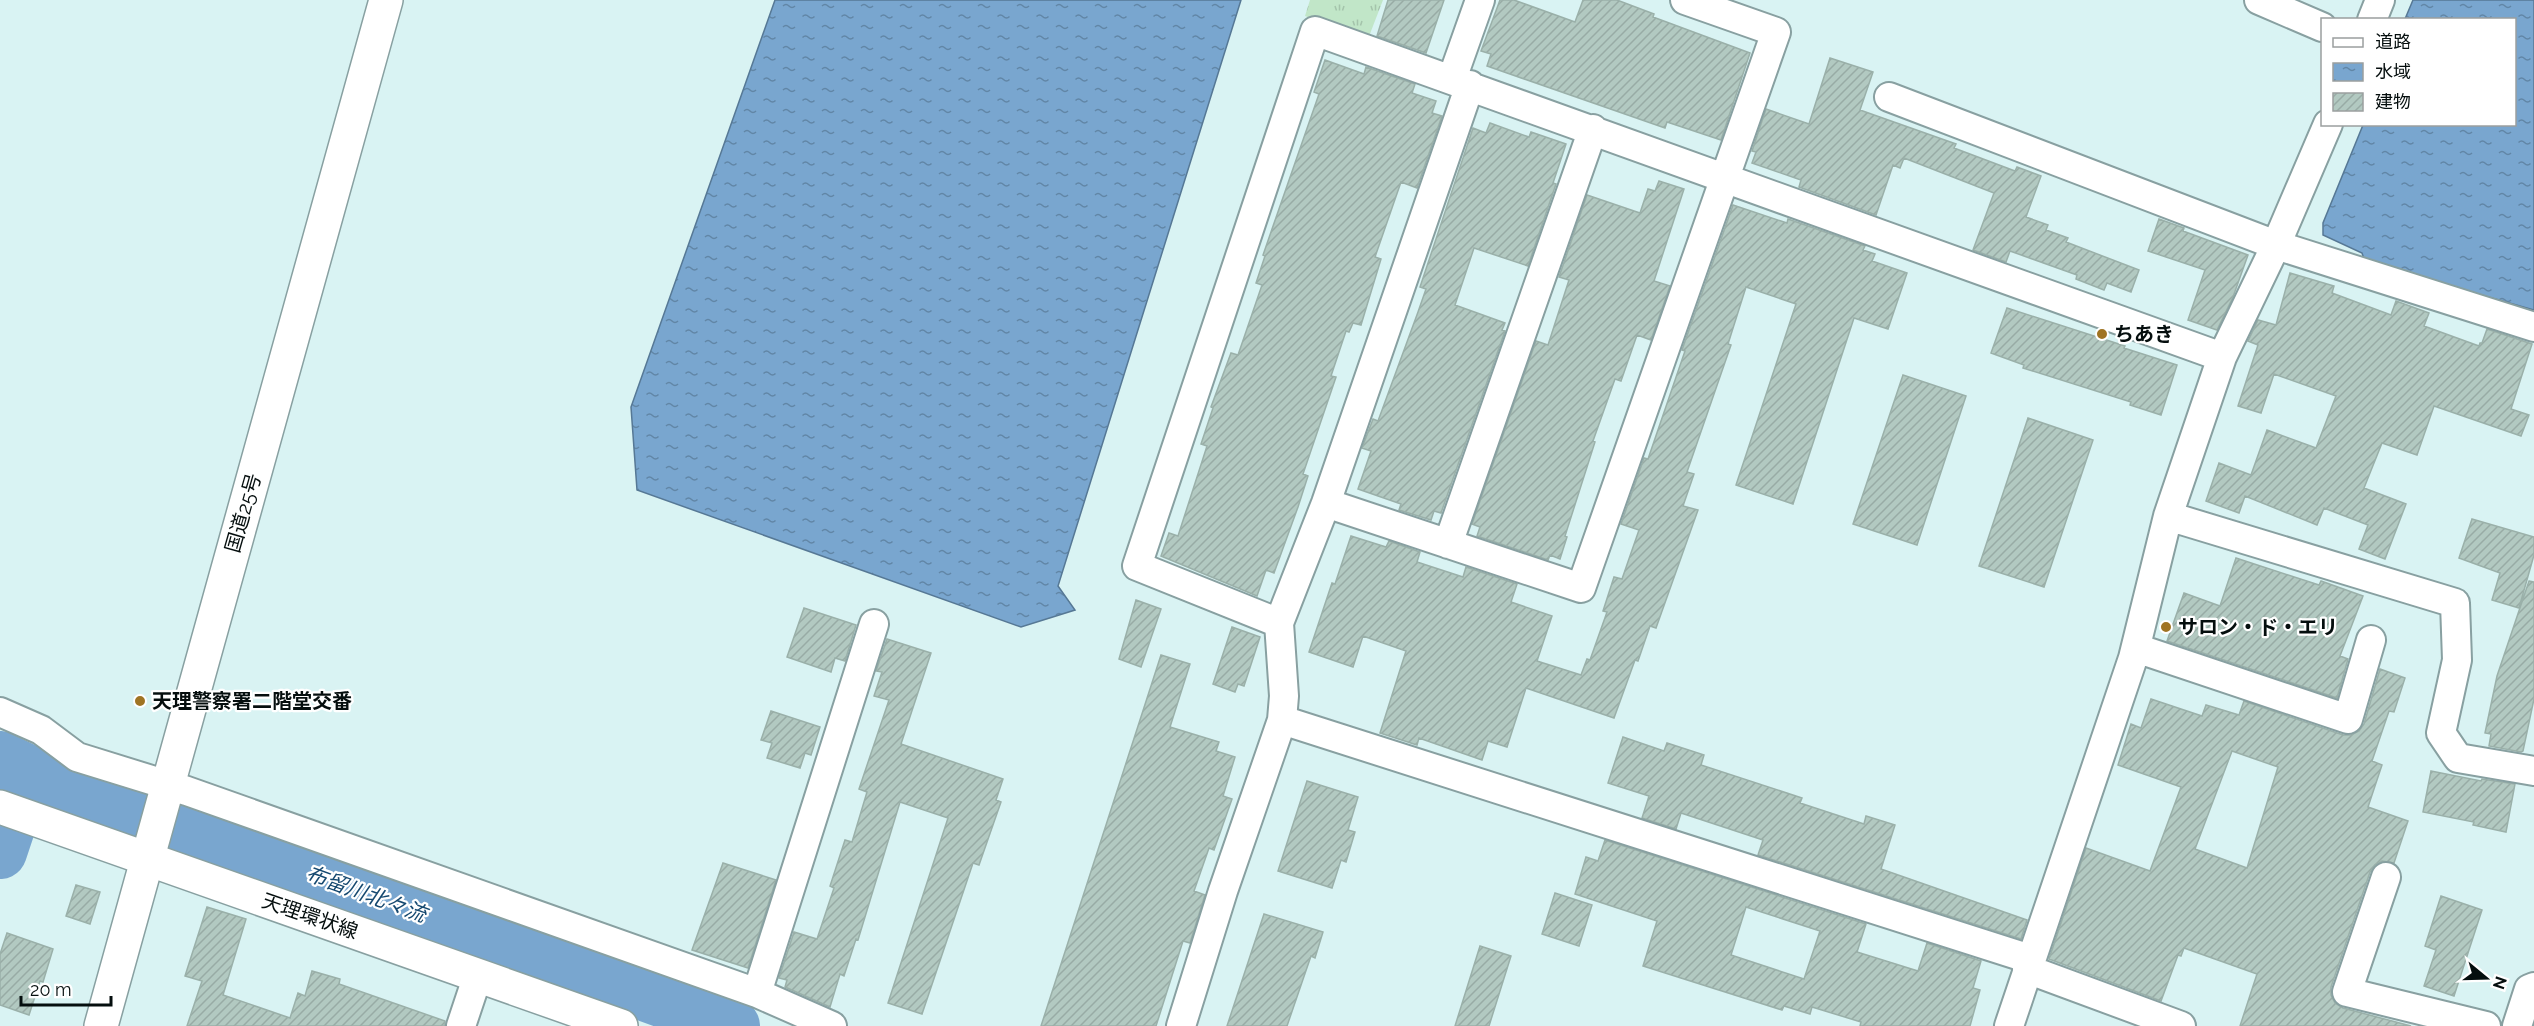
<svg xmlns="http://www.w3.org/2000/svg" width="2534" height="1026" viewBox="0 0 2534 1026" font-family="Raleway,'Noto Sans JP',sans-serif">
  <style>
    .grass { fill: url(#grass-tufts) }
    .water { fill: url(#water-ripples); stroke: #567895; stroke-width: 1.5 }
    .lines { fill: none; stroke-linecap: round; stroke-linejoin: round }
    .river { stroke: #79a6cf; stroke-width: 54 }
    .building { fill: url(#building-hatch); stroke: #9ab0a9; stroke-width: 1.5; fill-rule: evenodd }
    .street-casing { stroke: #88a0a1; stroke-width: 32 }
    .primary-casing { stroke: #88a0a1; stroke-width: 36 }
    .highway-casing { stroke: #88a0a1; stroke-width: 36 }
    .street { stroke: #fff; stroke-width: 28 }
    .primary { stroke: #fff; stroke-width: 33 }
    .highway { stroke: #fff; stroke-width: 33 }
    .poi-dot { fill: #9f7423; stroke: #fff; stroke-width: 2 }
    .labels { text-anchor: middle; stroke-width: 4.5; stroke-linejoin: round; paint-order: stroke }
    .poi-label { font-size: 20px; font-weight: bold; fill: #050e0e; stroke: #fff; text-anchor: start }
    .street-label { font-size: 20px; fill: #050e0e; stroke: #fff }
    .water-label { font-size: 21px; font-style: italic; fill: #164970; stroke: #fff }
  </style>
  <defs>
    <pattern id="grass-tufts" width="24" height="20" patternUnits="userSpaceOnUse" patternTransform="scale(1.5)"><rect width="24" height="20" fill="#c1e6c8"/><path d="M3 7l-1-3M5 7V3M7 7l1-3M15 17l-1-3M17 17v-4M19 17l1-3" fill="none" stroke="#a4c4ab"/></pattern>
    <pattern id="water-ripples" width="26" height="14" patternUnits="userSpaceOnUse" patternTransform="scale(1.5)"><rect width="26" height="14" fill="#79a6cf"/><path d="M2 4q2-2 4 0t4 0M15 11q2-2 4 0t4 0" fill="none" stroke="#6186a6"/></pattern>
    <pattern id="building-hatch" width="6" height="6" patternUnits="userSpaceOnUse" patternTransform="scale(1.5)"><rect width="6" height="6" fill="#b2c9c1"/><path d="M-1 1l2-2M0 6l6-6M5 7l2-2" fill="none" stroke="#98aba5"/></pattern>
  </defs>
  <rect width="100%" height="100%" fill="#d9f3f3"/>
  <path class="grass" d="M 1310,0 L 1383,0 L 1368,39 L 1305,16 Z"/>
  <path class="water" d="M 775,0 L 1241,0 L 1058,586 L 1075,610 L 1021,627 L 637,490 L 631,407 Z
    M 2413,0 L 2534,0 L 2534,310 L 2365,262 L 2362,253 L 2323,235 L 2323,223 L 2363,125 L 2514,124 L 2514,20 L 2405,19 Z"/>
  <g class="lines">
    <path class="river" d="M 0,758 L 27,771 L 62,784 L 733,1026
      M 0,852 L 27,771"/>
  </g>
  <path class="building" d="M 1388,0 L 1444,0 L 1426,53 L 1377,36 Z
    M 1500,0 L 1514,0 L 1575,22 L 1583,0 L 1617,0 L 1654,14 L 1653,17 L 1750,53 L 1721,140 L 1667,122 L 1665,128 L 1487,66 L 1491,54 L 1481,51 Z
    M 1830,58 L 1873,72 L 1860,110 L 1956,144 L 1954,148 L 2015,171 L 2017,167 L 2041,176 L 2026,217 L 2048,225 L 2046,230 L 2068,238 L 2066,242 L 2139,270 L 2131,292 L 2107,283 L 2104,290 L 2076,279 L 2077,275 L 2010,251 L 2006,262 L 1973,250 L 1994,193 L 1904,158 L 1900,168 L 1893,165 L 1876,215 L 1799,187 L 1801,180 L 1752,163 L 1756,152 L 1752,151 L 1766,109 L 1809,124 Z
    M 1325,60 L 1364,74 L 1366,67 L 1415,84 L 1412,93 L 1436,101 L 1432,113 L 1442,116 L 1417,188 L 1401,182 L 1375,257 L 1381,259 L 1361,325 L 1353,323 L 1349,332 L 1346,331 L 1331,376 L 1336,377 L 1303,474 L 1308,476 L 1298,507 L 1274,573 L 1266,570 L 1257,596 L 1161,556 L 1169,533 L 1178,536 L 1207,446 L 1201,444 L 1213,408 L 1211,407 L 1231,353 L 1238,355 L 1262,285 L 1256,283 L 1265,256 L 1263,255 L 1319,94 L 1314,92 Z
    M 1490,123 L 1529,137 L 1531,132 L 1566,144 L 1553,183 L 1556,184 L 1528,266 L 1474,248 L 1455,305 L 1505,323 L 1502,330 L 1505,331 L 1441,513 L 1434,511 L 1431,520 L 1399,510 L 1401,504 L 1358,489 L 1371,451 L 1362,448 L 1373,419 L 1378,421 L 1418,312 L 1426,289 L 1420,287 L 1473,128 L 1486,133 Z
    M 1659,181 L 1684,189 L 1654,281 L 1670,286 L 1651,340 L 1637,335 L 1621,381 L 1615,379 L 1593,441 L 1595,442 L 1565,536 L 1567,537 L 1560,559 L 1550,555 L 1548,560 L 1477,536 L 1480,527 L 1472,524 L 1536,341 L 1548,345 L 1569,280 L 1559,277 L 1587,195 L 1640,213 L 1648,189 L 1655,191 Z
    M 1733,205 L 1787,223 L 1788,219 L 1865,246 L 1863,250 L 1875,254 L 1872,261 L 1907,273 L 1888,329 L 1854,318 L 1793,504 L 1736,485 L 1796,304 L 1746,287 L 1728,344 L 1731,345 L 1687,472 L 1694,474 L 1683,506 L 1698,510 L 1656,628 L 1650,626 L 1638,661 L 1635,660 L 1614,718 L 1526,688 L 1507,747 L 1488,741 L 1482,760 L 1419,738 L 1417,745 L 1380,733 L 1406,651 L 1363,636 L 1353,667 L 1309,652 L 1332,583 L 1335,584 L 1351,536 L 1386,547 L 1389,541 L 1420,552 L 1417,562 L 1463,577 L 1466,567 L 1517,584 L 1511,602 L 1552,616 L 1537,661 L 1581,675 L 1587,659 L 1590,660 L 1607,612 L 1603,611 L 1614,577 L 1622,579 L 1639,530 L 1621,524 L 1644,458 L 1648,459 L 1685,351 L 1682,350 Z
    M 2159,219 L 2184,228 L 2183,231 L 2248,255 L 2233,297 L 2217,330 L 2188,320 L 2205,270 L 2148,251 Z
    M 2290,273 L 2334,286 L 2332,293 L 2391,315 L 2396,301 L 2429,313 L 2424,326 L 2479,346 L 2480,343 L 2482,343 L 2487,329 L 2532,344 L 2511,409 L 2529,415 L 2521,436 L 2434,406 L 2417,455 L 2382,443 L 2364,488 L 2406,504 L 2385,559 L 2359,549 L 2368,525 L 2324,508 L 2317,525 L 2245,496 L 2239,513 L 2206,501 L 2219,463 L 2251,475 L 2267,430 L 2316,448 L 2336,396 L 2274,374 L 2261,413 L 2238,406 L 2258,345 L 2248,341 L 2258,320 L 2276,325 Z
    M 2007,308 L 2125,346 L 2124,348 L 2177,365 L 2161,415 L 2130,405 L 2131,402 L 2023,368 L 2024,365 L 1991,353 Z
    M 1903,375 L 1966,396 L 1917,545 L 1853,524 Z
    M 2028,418 L 2093,440 L 2044,587 L 1979,566 Z
    M 2472,519 L 2534,537 L 2534,555 L 2519,608 L 2492,600 L 2500,573 L 2459,558 Z
    M 2236,558 L 2319,585 L 2321,581 L 2363,596 L 2340,656 L 2348,659 L 2337,698 L 2167,641 L 2184,593 L 2220,606 Z
    M 2529,581 L 2534,582 L 2534,699 L 2523,751 L 2521,752 L 2489,746 L 2491,734 L 2485,733 L 2497,676 Z
    M 1136,600 L 1161,609 L 1141,667 L 1119,659 Z
    M 804,608 L 856,625 L 845,661 L 835,658 L 831,672 L 787,657 Z
    M 1232,627 L 1260,637 L 1244,686 L 1238,684 L 1235,692 L 1213,684 Z
    M 887,639 L 931,653 L 901,744 L 1003,779 L 996,800 L 1001,802 L 979,865 L 973,863 L 922,1014 L 888,1003 L 948,818 L 900,802 L 858,940 L 856,939 L 844,976 L 840,974 L 830,1007 L 785,987 L 787,980 L 779,978 L 794,932 L 817,939 L 834,888 L 830,886 L 845,840 L 852,842 L 867,792 L 859,789 L 889,700 L 874,696 L 882,672 L 876,671 Z
    M 1161,655 L 1190,664 L 1170,727 L 1219,742 L 1216,751 L 1235,757 L 1223,796 L 1232,799 L 1214,850 L 1209,848 L 1194,891 L 1205,895 L 1190,943 L 1183,941 L 1156,1026 L 1041,1026 Z
    M 2380,669 L 2405,678 L 2394,712 L 2389,711 L 2372,761 L 2382,765 L 2368,807 L 2408,821 L 2394,863 L 2382,861 L 2375,865 L 2370,872 L 2331,987 L 2331,995 L 2335,1003 L 2343,1008 L 2411,1026 L 2240,1026 L 2257,974 L 2184,948 L 2181,956 L 2178,955 L 2161,1001 L 2049,959 L 2086,848 L 2150,871 L 2181,787 L 2118,765 L 2131,724 L 2141,728 L 2151,699 L 2202,716 L 2206,705 L 2239,715 L 2244,701 L 2343,735 L 2351,735 L 2359,731 L 2364,724 ZM 2232,751 L 2278,767 L 2247,868 L 2195,849 Z
    M 771,711 L 820,727 L 811,755 L 805,753 L 800,768 L 767,758 L 772,743 L 761,740 Z
    M 1623,737 L 1664,751 L 1667,743 L 1704,755 L 1701,765 L 1802,798 L 1800,803 L 1864,824 L 1866,816 L 1895,825 L 1881,869 L 2027,920 L 2021,939 L 1758,855 L 1763,840 L 1681,813 L 1676,829 L 1642,818 L 1649,796 L 1608,783 Z
    M 2431,771 L 2481,781 L 2482,779 L 2515,784 L 2506,832 L 2473,825 L 2474,822 L 2423,812 Z
    M 1307,781 L 1358,797 L 1348,830 L 1355,832 L 1346,862 L 1341,860 L 1332,888 L 1278,871 Z
    M 1605,840 L 1866,924 L 1857,952 L 1918,971 L 1927,943 L 1981,961 L 1973,988 L 1980,990 L 1970,1026 L 1860,1026 L 1861,1022 L 1812,1007 L 1810,1014 L 1784,1006 L 1782,1010 L 1643,966 L 1657,921 L 1575,894 L 1586,857 L 1598,861 ZM 1746,907 L 1820,931 L 1804,979 L 1731,955 Z
    M 723,863 L 776,880 L 748,968 L 692,950 Z
    M 76,885 L 100,892 L 90,924 L 66,916 Z
    M 1555,893 L 1592,905 L 1579,946 L 1542,934 Z
    M 2441,896 L 2482,910 L 2454,996 L 2424,986 L 2436,950 L 2425,946 Z
    M 207,907 L 246,919 L 223,995 L 290,1018 L 298,993 L 305,996 L 312,971 L 340,979 L 339,984 L 445,1021 L 445,1026 L 187,1026 L 202,981 L 185,976 Z
    M 1264,914 L 1323,932 L 1315,958 L 1311,956 L 1287,1026 L 1227,1026 Z
    M 7,933 L 53,949 L 43,982 L 40,981 L 29,1015 L 0,1005 L 0,954 Z
    M 1480,946 L 1511,956 L 1489,1026 L 1455,1026 Z"/>
  <g class="lines">
    <defs>
      <path id="street" d="M 2259,0 L 2322,27
        M 2372,20 L 2380,0
        M 1452,79 L 1480,0
        M 1889,97 L 2276,245 L 2534,327
        M 1326,503 L 1581,588 L 1776,32 L 1685,0
        M 2168,516 L 2455,603 L 2457,660 L 2441,733 L 2458,758 L 2534,771
        M 1448,544 L 1593,129
        M 1279,623 L 1137,566 L 1315,31 L 2222,357
        M 2136,648 L 2348,719 L 2371,640
        M 0,712 L 41,730 L 77,757 L 187,791 L 757,993 L 832,1026
        M 1282,720 L 2030,959
        M 2386,877 L 2347,992 L 2486,1026
        M 2027,969 L 2181,1026
        M 757,993 L 874,624
        M 461,1026 L 478,975
        M 1181,1026 L 1223,891 L 1282,720 L 1284,696 L 1279,623 L 1326,503 L 1470,85
        M 2009,1026 L 2133,658 L 2168,516 L 2222,357 L 2276,245 L 2328,124
        M 2517,1026 L 2529,989 L 2534,987"/>
      <path id="primary" d="M 0,807 L 621,1026"/>
      <path id="highway" d="M 101,1026 L 386,0"/>
    </defs>
    <use href="#street" class="street-casing"/>
    <use href="#primary" class="primary-casing"/>
    <use href="#highway" class="highway-casing"/>
    <use href="#street" class="street"/>
    <use href="#primary" class="primary"/>
    <use href="#highway" class="highway"/>
  </g>
  <g class="poi-dot">
    <circle cx="2102" cy="334" r="6"/>
    <circle cx="2166" cy="627" r="6"/>
    <circle cx="140" cy="701" r="6"/>
  </g>
  <g class="labels">
    <g class="poi-label">
      <text x="2114" y="341">ちあき</text>
      <text x="2178" y="634">サロン・ド・エリ</text>
      <text x="152" y="708">天理警察署二階堂交番</text>
    </g>
    <g class="street-label">
      <text transform="translate(243 513) rotate(-74)" y="7">国道25号</text>
      <text transform="translate(310 916) rotate(19)" y="7">天理環状線</text>
    </g>
    <g class="water-label">
      <text transform="translate(366 894) rotate(20)" y="7">布留川北々流</text>
    </g>
  </g>
  <rect x="2321" y="18" width="195" height="108" fill="#ffffff" stroke="#9b9f9f" stroke-width="1.5"/>
  <rect x="2333" y="38" width="30" height="9" fill="#ffffff" stroke="#9b9f9f" stroke-width="1.5"/>
  <text x="2375" y="48" font-size="18" fill="#050e0e">道路</text>
  <rect x="2333" y="63" width="30" height="18" fill="url(#water-ripples)" stroke="#9b9f9f" stroke-width="1.5"/>
  <text x="2375" y="78" font-size="18" fill="#050e0e">水域</text>
  <rect x="2333" y="93" width="30" height="18" fill="url(#building-hatch)" stroke="#9b9f9f" stroke-width="1.5"/>
  <text x="2375" y="108" font-size="18" fill="#050e0e">建物</text>
  <g transform="translate(2486 978) rotate(109)" stroke="#ffffff" stroke-width="4.5" paint-order="stroke">
  <path d="M0-4.5L10 22L0 15L-10 22Z" fill="#050e0e"/>
  <text y="-9" font-size="16" font-weight="bold" text-anchor="middle" fill="#050e0e">N</text>
  </g>
  <path d="M21 996v9h90v-9" fill="none" stroke="#050e0e" stroke-width="3"/>
  <text x="30" y="996" font-size="18" fill="#050e0e" stroke="#ffffff" stroke-width="4.5" paint-order="stroke">20 m</text>
</svg>
